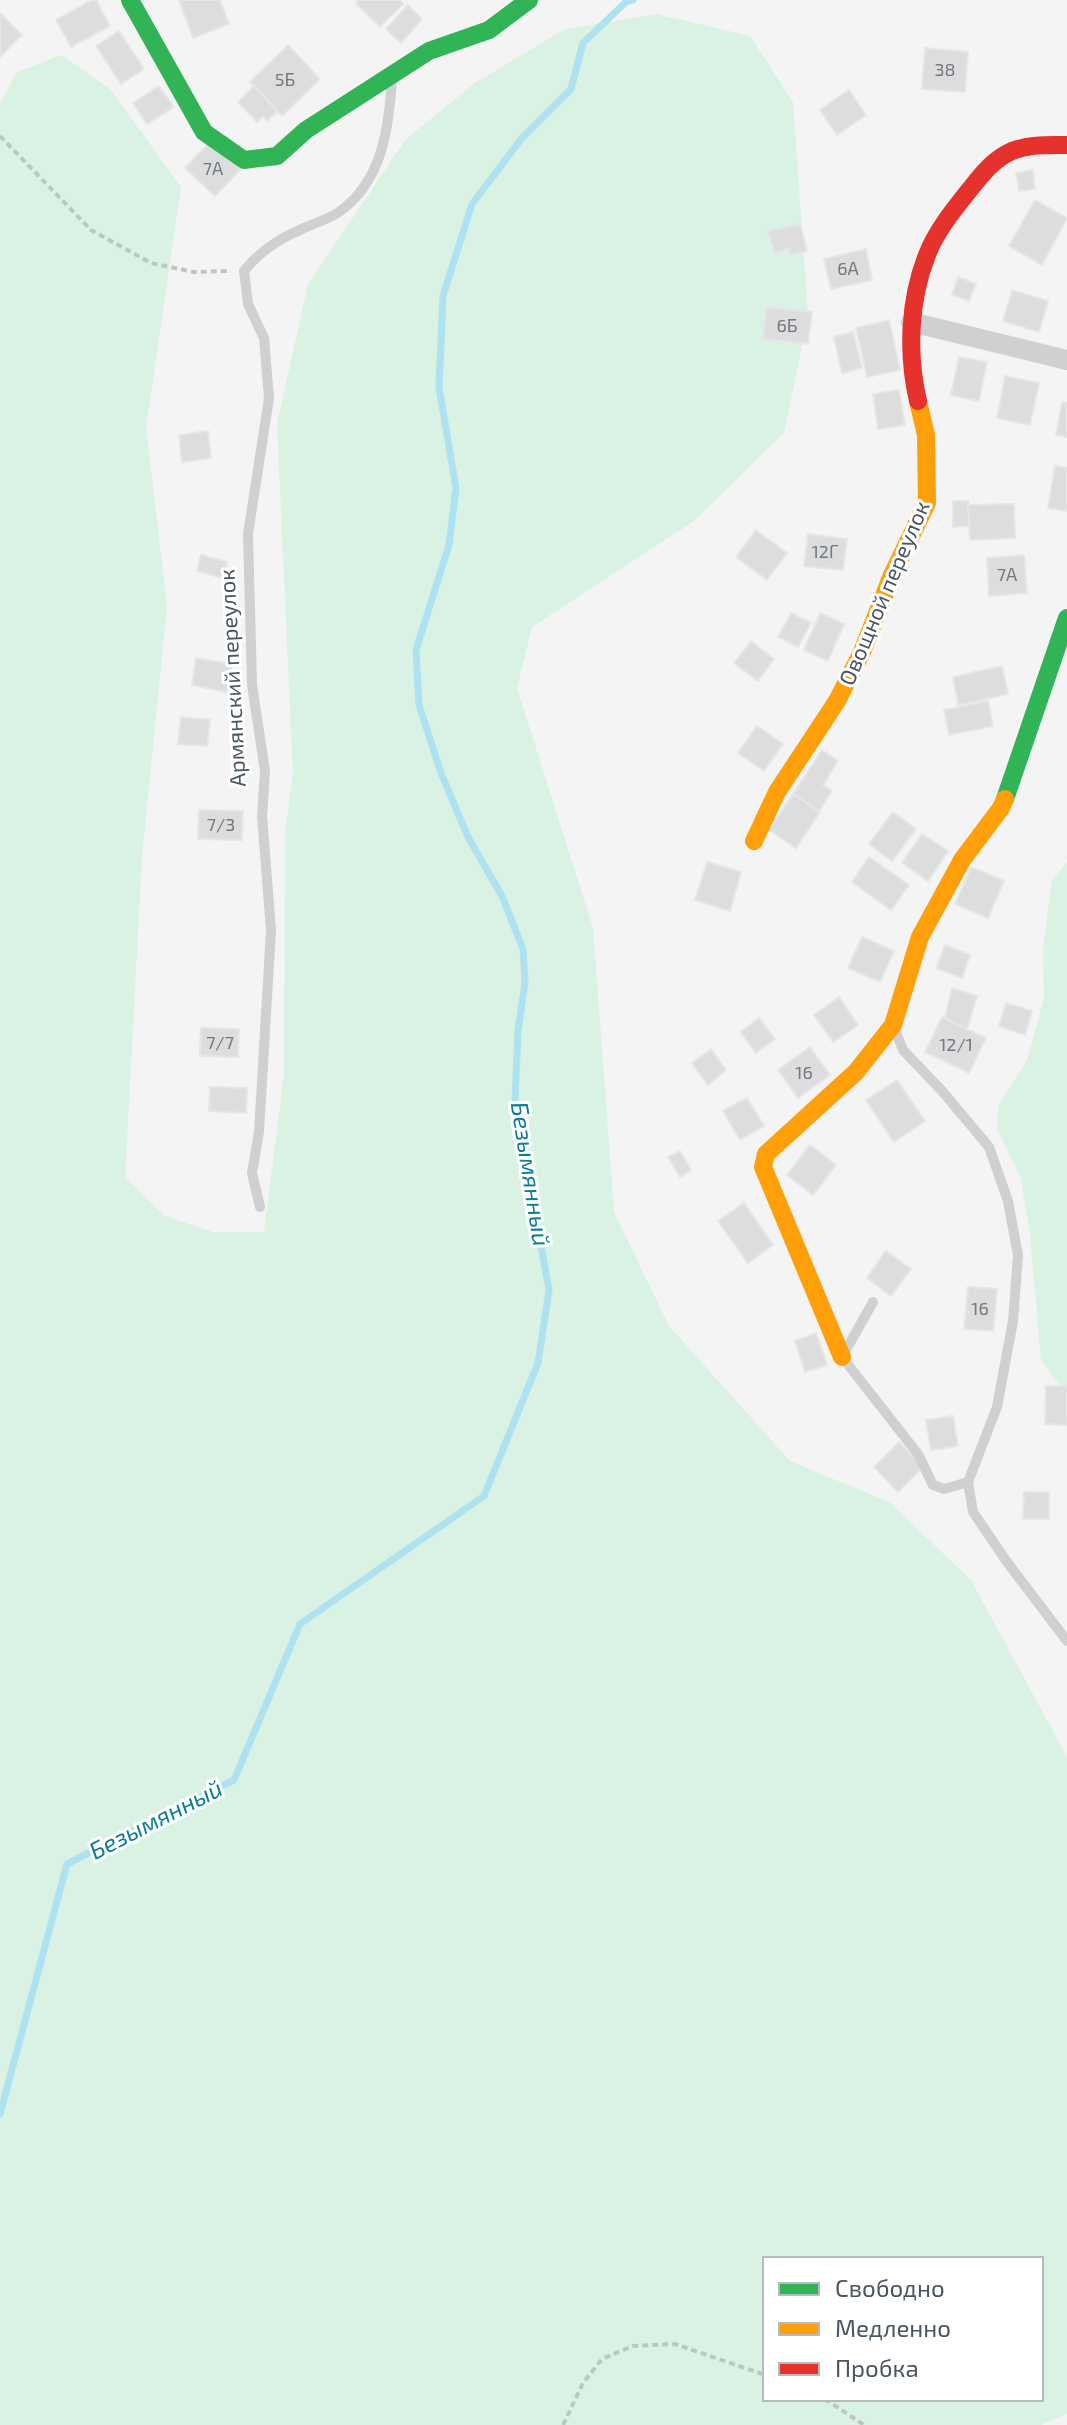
<svg xmlns="http://www.w3.org/2000/svg" width="1067" height="2425" viewBox="0 0 1067 2425" font-family="'Exo 2',sans-serif">
  <style>
    .green { fill: #d9f2e3; fill-rule: evenodd }
    .lines { fill: none; stroke-linecap: round; stroke-linejoin: round }
    .stream { stroke: #aee2f0; stroke-width: 7 }
    .building { fill: #ddddde; stroke: #e5e6e7; stroke-width: 2 }
    .path { stroke: #bcc7c4; stroke-width: 4; stroke-dasharray: 6 4; stroke-linecap: butt }
    .lane { stroke: #ced0d2; stroke-width: 10 }
    .street { stroke: #ced0d2; stroke-width: 20 }
    .fast { stroke: #30b455; stroke-width: 18 }
    .slow { stroke: #ff9f0a; stroke-width: 18 }
    .jam { stroke: #e5322d; stroke-width: 18 }
    .labels { text-anchor: middle; stroke-width: 6; stroke-linejoin: round; paint-order: stroke }
    .number-label { font-size: 18px; fill: #707881 }
    .street-label { font-size: 22px; fill: #4a5661; stroke: #fff }
    .water-label { font-size: 24px; font-style: italic; fill: #0c7c9b; stroke: #fff }
  </style>
  <rect width="100%" height="100%" fill="#f4f4f4"/>
  <path class="green" d="M 657,14 L 750,36 L 793,102 L 808,317 L 784,433 L 694,521 L 532,627 L 517,688 L 593,928 L 614,1212 L 669,1326 L 790,1461 L 889,1502 L 971,1580 L 1067,1757 L 1067,2414 L 1041,2425 L 0,2425 L 0,104 L 17,72 L 62,55 L 111,90 L 181,187 L 146,428 L 167,605 L 142,857 L 125,1177 L 165,1216 L 213,1232 L 264,1232 L 284,1075 L 285,832 L 293,774 L 277,424 L 308,284 L 406,139 L 475,83 L 565,29 ZM 765,2259 L 1041,2259 L 1041,2399 L 765,2399 Z
    M 1067,862 L 1067,1395 L 1041,1361 L 1030,1233 L 1020,1176 L 997,1129 L 998,1106 L 1027,1060 L 1044,998 L 1043,949 L 1052,880 Z"/>
  <g class="lines">
    <path class="stream" d="M 0,2114 L 67,1864 L 234,1780 L 300,1624 L 484,1496 L 538,1363 L 549,1290 L 515,1100 L 518,1031 L 525,982 L 523,949 L 502,896 L 468,837 L 441,773 L 419,705 L 416,650 L 449,545 L 456,488 L 439,387 L 443,296 L 472,204 L 522,138 L 571,89 L 583,43 L 626,2 L 633,0"/>
  </g>
  <path class="building" d="M 92,0 L 96,0 L 110,26 L 71,47 L 56,20 Z
    M 179,0 L 220,0 L 229,24 L 193,38 Z
    M 358,0 L 400,0 L 403,4 L 380,27 L 356,3 Z
    M 408,5 L 422,19 L 401,43 L 386,29 Z
    M 1,14 L 22,35 L 0,57 L 0,15 Z
    M 119,31 L 144,69 L 121,84 L 96,46 Z
    M 288,45 L 320,79 L 282,116 L 250,82 Z
    M 925,48 L 968,52 L 965,92 L 922,89 Z
    M 159,86 L 174,107 L 147,124 L 133,103 Z
    M 254,86 L 278,111 L 267,121 L 263,116 L 257,122 L 238,102 Z
    M 849,90 L 866,115 L 837,135 L 820,110 Z
    M 211,141 L 240,170 L 215,196 L 185,168 Z
    M 1033,170 L 1035,189 L 1019,191 L 1016,173 Z
    M 1035,200 L 1067,218 L 1042,265 L 1009,246 Z
    M 800,224 L 807,251 L 790,255 L 789,249 L 774,253 L 768,231 Z
    M 866,249 L 872,280 L 831,289 L 824,259 Z
    M 958,277 L 976,284 L 969,301 L 952,295 Z
    M 1012,290 L 1048,301 L 1039,332 L 1003,321 Z
    M 766,307 L 812,312 L 808,344 L 763,339 Z
    M 889,320 L 900,370 L 867,377 L 856,328 Z
    M 853,332 L 862,368 L 842,373 L 834,337 Z
    M 959,357 L 987,362 L 979,401 L 951,395 Z
    M 1005,376 L 1039,383 L 1030,425 L 997,418 Z
    M 899,390 L 905,425 L 878,429 L 873,394 Z
    M 1062,402 L 1067,403 L 1067,437 L 1056,435 Z
    M 208,431 L 211,458 L 182,462 L 179,435 Z
    M 1055,466 L 1067,468 L 1067,511 L 1048,508 Z
    M 953,501 L 968,501 L 969,526 L 953,527 Z
    M 1014,504 L 1015,538 L 970,540 L 968,505 Z
    M 756,530 L 787,553 L 767,580 L 736,557 Z
    M 808,534 L 847,539 L 843,570 L 804,566 Z
    M 201,555 L 227,562 L 223,578 L 197,571 Z
    M 1024,555 L 1027,593 L 989,596 L 987,558 Z
    M 791,613 L 811,623 L 798,647 L 778,637 Z
    M 820,613 L 844,624 L 828,661 L 804,650 Z
    M 751,641 L 774,659 L 758,681 L 734,663 Z
    M 196,658 L 232,664 L 227,692 L 192,685 Z
    M 1002,666 L 1008,694 L 958,705 L 953,677 Z
    M 988,701 L 993,726 L 949,735 L 944,710 Z
    M 181,717 L 210,720 L 207,746 L 178,744 Z
    M 757,726 L 783,744 L 764,771 L 738,753 Z
    M 822,750 L 838,761 L 823,785 L 832,791 L 819,811 L 793,794 Z
    M 793,794 L 820,812 L 796,848 L 769,830 Z
    M 199,810 L 243,811 L 242,840 L 198,839 Z
    M 893,812 L 916,829 L 892,861 L 869,844 Z
    M 922,834 L 948,851 L 928,881 L 902,863 Z
    M 869,857 L 909,885 L 891,910 L 852,882 Z
    M 707,862 L 741,872 L 730,911 L 695,900 Z
    M 971,867 L 1004,881 L 988,918 L 955,904 Z
    M 862,937 L 894,951 L 880,982 L 848,968 Z
    M 945,945 L 970,955 L 962,978 L 936,968 Z
    M 952,988 L 977,996 L 967,1029 L 945,1018 Z
    M 839,997 L 858,1025 L 833,1042 L 814,1015 Z
    M 1006,1003 L 1032,1011 L 1025,1035 L 999,1026 Z
    M 942,1017 L 986,1038 L 969,1073 L 925,1052 Z
    M 759,1018 L 775,1039 L 756,1053 L 741,1032 Z
    M 201,1028 L 239,1029 L 238,1057 L 200,1056 Z
    M 810,1047 L 830,1075 L 798,1098 L 778,1070 Z
    M 711,1049 L 726,1070 L 708,1085 L 692,1063 Z
    M 897,1080 L 925,1121 L 894,1142 L 866,1100 Z
    M 210,1087 L 247,1088 L 246,1113 L 209,1111 Z
    M 747,1098 L 764,1126 L 740,1140 L 723,1111 Z
    M 810,1145 L 836,1165 L 813,1195 L 787,1175 Z
    M 680,1151 L 691,1170 L 680,1177 L 668,1157 Z
    M 744,1203 L 773,1245 L 748,1263 L 718,1221 Z
    M 886,1251 L 911,1269 L 891,1296 L 867,1278 Z
    M 968,1287 L 997,1289 L 993,1331 L 964,1329 Z
    M 816,1333 L 827,1365 L 805,1372 L 795,1341 Z
    M 1046,1386 L 1067,1386 L 1067,1425 L 1045,1424 Z
    M 953,1416 L 958,1446 L 931,1450 L 926,1420 Z
    M 899,1442 L 923,1467 L 898,1492 L 874,1467 Z
    M 1024,1492 L 1049,1492 L 1049,1519 L 1023,1519 Z"/>
  <g class="lines">
    <path class="path" d="M 0,136 L 91,230 L 151,263 L 194,272 L 230,271
      M 825,2399 L 864,2425
      M 563,2425 L 583,2383 L 602,2359 L 633,2346 L 675,2344 L 765,2375"/>
    <path class="lane" d="M 260,1207 L 252,1173 L 259,1132 L 271,930 L 262,816 L 265,771 L 252,685 L 248,534 L 269,398 L 264,338 L 248,304 L 244,271 C 259,252 282,237 304,228 C 315,223 329,219 339,212 C 383,181 389,127 392,78
      M 873,1302 L 842,1357 L 918,1454 L 933,1485 L 944,1489 L 968,1482 L 997,1407 L 1013,1321 L 1018,1255 L 1008,1201 L 989,1147 L 943,1092 L 903,1050 L 894,1027
      M 968,1482 L 973,1512 L 1007,1562 L 1067,1641"/>
    <path class="street" d="M 911,322 L 1067,360"/>
    <path class="fast" d="M 130,0 L 204,132 L 244,160 L 277,156 L 306,130 L 429,51 L 489,30 L 529,0
      M 1005,799 L 1067,618"/>
    <path class="slow" d="M 754,841 L 777,792 L 837,701 L 862,652 L 892,575 L 927,503 L 926,435 L 918,401
      M 842,1357 L 763,1167 L 766,1154 L 856,1072 L 893,1025 L 920,937 L 962,860 L 1001,808 L 1005,799"/>
    <path class="jam" d="M 918,401 C 907,354 909,300 927,255 C 936,231 955,208 971,188 C 983,173 994,159 1012,151 C 1030,144 1048,145 1067,145"/>
  </g>
  <g class="labels">
    <g class="number-label">
      <text x="945" y="76">38</text>
      <text x="285" y="86">5Б</text>
      <text x="213" y="175">7А</text>
      <text x="848" y="275">6А</text>
      <text x="787" y="332">6Б</text>
      <text x="825" y="558">12Г</text>
      <text x="1007" y="581">7А</text>
      <text x="221" y="831">7/3</text>
      <text x="220" y="1049">7/7</text>
      <text x="956" y="1051">12/1</text>
      <text x="804" y="1079">16</text>
      <text x="980" y="1315">16</text>
    </g>
    <g class="street-label">
      <text transform="translate(884 593) rotate(-67)" y="8">Овощной переулок</text>
      <text transform="translate(232 678) rotate(-93)" y="8">Армянский переулок</text>
    </g>
    <g class="water-label">
      <text transform="translate(530 1174) rotate(81)" y="8">Безымянный</text>
      <text transform="translate(156 1820) rotate(-27)" y="8">Безымянный</text>
    </g>
  </g>
  <rect x="763" y="2257" width="280" height="144" fill="#ffffff" stroke="#b7bbc0" stroke-width="2"/>
  <rect x="779" y="2283" width="40" height="12" fill="#30b455" stroke="#b7bbc0" stroke-width="2"/>
  <text x="835" y="2297" font-size="24" fill="#4a5661">Свободно</text>
  <rect x="779" y="2323" width="40" height="12" fill="#ff9f0a" stroke="#b7bbc0" stroke-width="2"/>
  <text x="835" y="2337" font-size="24" fill="#4a5661">Медленно</text>
  <rect x="779" y="2363" width="40" height="12" fill="#e5322d" stroke="#b7bbc0" stroke-width="2"/>
  <text x="835" y="2377" font-size="24" fill="#4a5661">Пробка</text>
</svg>
